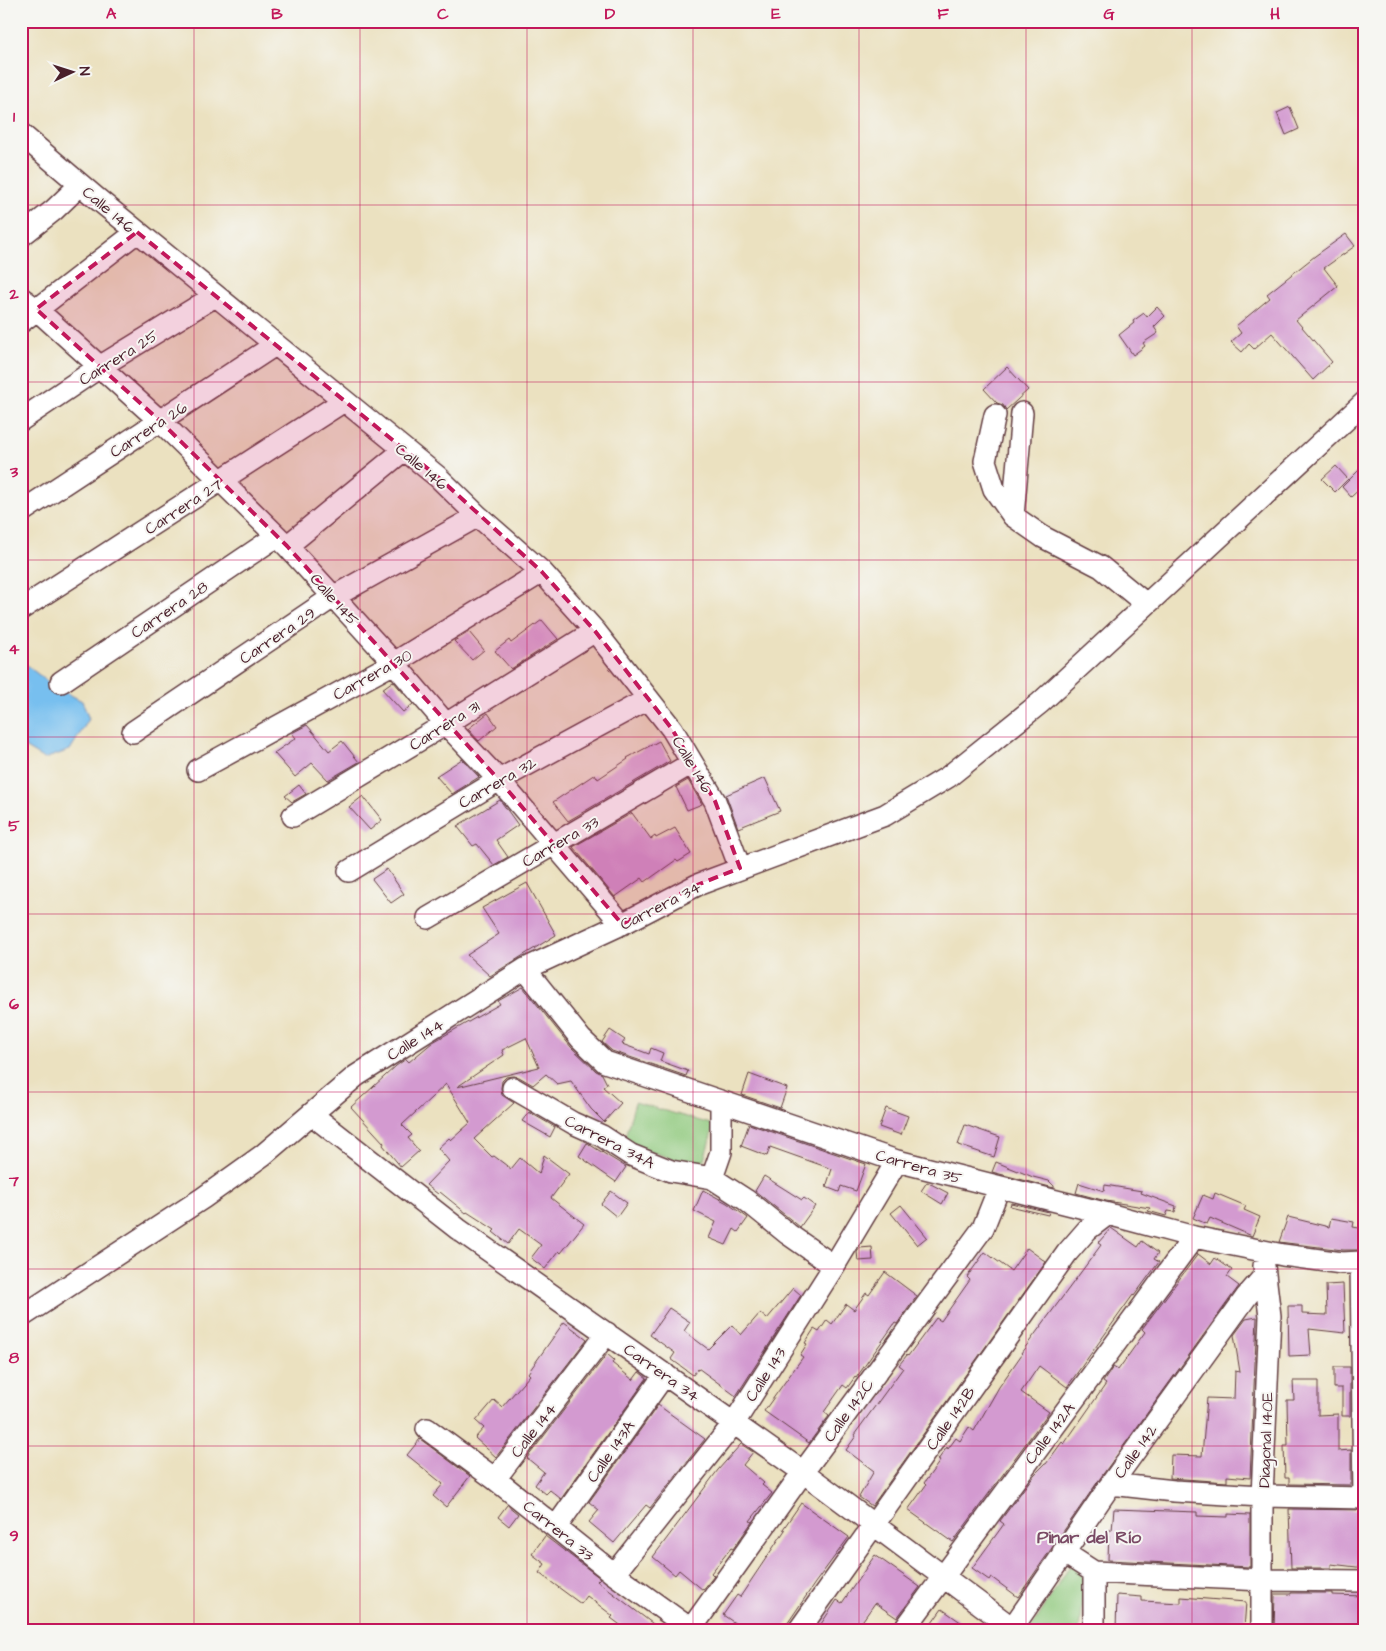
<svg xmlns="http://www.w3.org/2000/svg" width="1386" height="1651" viewBox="0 0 1386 1651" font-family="'Architects Daughter',sans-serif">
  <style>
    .green { fill: #8fc97d; stroke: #6c7454 }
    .water { fill: #77bfef; stroke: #606f8d }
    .building { fill: #d39ad0; fill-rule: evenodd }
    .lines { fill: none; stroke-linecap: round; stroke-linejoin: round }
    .minor-casing { stroke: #623c41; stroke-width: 24 }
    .minor { stroke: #fff; stroke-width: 21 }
    .marked { fill: #c2185b; fill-opacity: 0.2; stroke: #c2185b; stroke-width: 4; stroke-dasharray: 10 6; stroke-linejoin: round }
    .grid { fill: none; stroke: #c2185b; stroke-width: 1; stroke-opacity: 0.55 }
    .labels { text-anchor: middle; stroke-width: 4; stroke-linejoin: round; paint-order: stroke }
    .street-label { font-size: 16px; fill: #4a1f2b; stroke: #f6f6f2 }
    .neighbourhood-label { font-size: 18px; font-weight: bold; fill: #7a4a65; stroke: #f6f6f2 }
    .neatline { fill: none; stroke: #c2185b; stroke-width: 2 }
    .grid-label { font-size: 16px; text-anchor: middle; font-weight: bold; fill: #c2185b }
  </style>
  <rect width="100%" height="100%" fill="#f6f6f2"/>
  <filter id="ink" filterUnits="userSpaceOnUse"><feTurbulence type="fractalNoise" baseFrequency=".02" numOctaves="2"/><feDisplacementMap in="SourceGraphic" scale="10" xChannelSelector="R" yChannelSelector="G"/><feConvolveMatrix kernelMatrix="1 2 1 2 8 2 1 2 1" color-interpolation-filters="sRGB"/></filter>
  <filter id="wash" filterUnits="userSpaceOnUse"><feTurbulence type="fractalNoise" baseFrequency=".0096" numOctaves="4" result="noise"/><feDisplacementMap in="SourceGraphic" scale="20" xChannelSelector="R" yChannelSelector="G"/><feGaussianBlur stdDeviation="1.12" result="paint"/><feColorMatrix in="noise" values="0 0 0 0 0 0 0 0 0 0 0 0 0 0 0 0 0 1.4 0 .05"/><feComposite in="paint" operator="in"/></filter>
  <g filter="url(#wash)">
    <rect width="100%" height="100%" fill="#ebe1c0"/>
    <path class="green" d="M 635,1102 L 714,1125 L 702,1167 L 623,1144 Z
      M 1071,1564 L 1085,1571 L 1079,1630 L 1033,1630 L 1031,1629 Z"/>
    <path class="water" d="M 21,661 L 52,685 L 82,701 L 89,719 L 70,750 L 44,759 L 21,745 Z"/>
    <g id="blocks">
      <path class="building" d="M 1290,107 L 1299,129 L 1286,135 L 1277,113 Z
        M 1346,234 L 1355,246 L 1324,268 L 1338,286 L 1296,320 L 1332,362 L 1313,380 L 1272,333 L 1254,349 L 1249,344 L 1242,352 L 1231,342 L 1241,333 L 1236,326 L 1270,298 L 1267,294 L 1315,256 Z
        M 1157,307 L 1165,316 L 1154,327 L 1158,333 L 1143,343 L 1145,346 L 1133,355 L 1119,335 L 1134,323 L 1133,321 L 1144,313 L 1147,317 Z
        M 1007,367 L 1028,390 L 1006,410 L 1003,405 L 997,403 L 984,389 Z
        M 1365,464 L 1365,484 L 1351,497 L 1342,487 Z
        M 1336,466 L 1348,479 L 1335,492 L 1322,479 Z
        M 542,620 L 558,639 L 511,669 L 495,651 L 509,640 L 511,643 Z
        M 469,632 L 484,650 L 472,660 L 454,641 Z
        M 393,681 L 413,704 L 403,712 L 382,689 Z
        M 488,713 L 497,726 L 479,741 L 468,729 Z
        M 307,725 L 329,751 L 342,741 L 359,762 L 328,780 L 312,763 L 295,777 L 274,753 L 296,738 L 292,733 Z
        M 659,741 L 670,761 L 568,821 L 553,802 L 595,774 L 598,779 L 628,759 L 627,758 Z
        M 462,759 L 479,777 L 452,794 L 436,776 Z
        M 765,778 L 780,811 L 738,828 L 726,795 Z
        M 688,780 L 702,804 L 687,810 L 676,787 Z
        M 299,785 L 306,794 L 292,802 L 285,796 Z
        M 363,796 L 382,820 L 370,830 L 349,807 Z
        M 500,800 L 518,825 L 496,840 L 508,857 L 494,865 L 477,844 L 473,846 L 457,826 Z
        M 632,813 L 651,839 L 655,836 L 656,838 L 675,828 L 691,854 L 678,862 L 676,860 L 645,882 L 642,878 L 615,897 L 573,847 Z
        M 387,869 L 404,894 L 391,903 L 372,879 Z
        M 527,883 L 556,935 L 490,976 L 467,955 L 499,934 L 482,908 Z
        M 523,987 L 571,1047 L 596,1071 L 602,1074 L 607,1084 L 603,1087 L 621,1103 L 604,1122 L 591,1109 L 571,1081 L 557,1084 L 546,1074 L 533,1085 L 519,1077 L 513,1076 L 506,1077 L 502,1081 L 501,1088 L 502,1095 L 514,1103 L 474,1139 L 492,1157 L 494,1156 L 511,1169 L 520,1158 L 539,1174 L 544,1155 L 569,1174 L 551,1198 L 584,1224 L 561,1253 L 559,1251 L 545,1269 L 531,1258 L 541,1245 L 519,1229 L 508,1244 L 493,1232 L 495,1230 L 467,1212 L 466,1213 L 440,1192 L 438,1194 L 426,1185 L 449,1161 L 438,1148 L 449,1138 L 451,1140 L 470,1123 L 446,1084 L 402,1125 L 412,1135 L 408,1138 L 419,1151 L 401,1167 L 383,1145 L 384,1143 L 351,1107 L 396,1066 L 406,1059 L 409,1062 L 433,1042 L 500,1004 L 498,1001 ZM 526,1038 L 539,1067 L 457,1087 L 504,1055 L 502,1050 Z
        M 610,1030 L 625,1040 L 622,1044 L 649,1054 L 651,1048 L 663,1053 L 660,1061 L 688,1071 L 686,1076 L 612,1051 L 602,1042 Z
        M 749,1074 L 787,1088 L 780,1108 L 742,1095 Z
        M 886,1108 L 908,1116 L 901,1135 L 879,1127 Z
        M 529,1112 L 555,1127 L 550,1137 L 522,1121 Z
        M 749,1124 L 866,1164 L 856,1191 L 841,1186 L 839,1192 L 826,1187 L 832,1169 L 770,1147 L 767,1156 L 741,1146 Z
        M 965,1125 L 1000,1137 L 994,1157 L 958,1145 Z
        M 587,1143 L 626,1167 L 616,1182 L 579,1156 Z
        M 996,1162 L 1033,1177 L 1049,1181 L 1054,1186 L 1054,1188 L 992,1172 Z
        M 764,1176 L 802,1200 L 804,1198 L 815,1206 L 800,1227 L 755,1191 Z
        M 927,1182 L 948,1193 L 942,1204 L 921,1191 Z
        M 1079,1183 L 1104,1191 L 1105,1185 L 1142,1191 L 1141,1193 L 1176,1206 L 1175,1212 L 1168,1211 L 1166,1216 L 1148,1211 L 1150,1208 L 1106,1201 L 1076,1193 Z
        M 703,1190 L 727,1203 L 748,1218 L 738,1232 L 734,1229 L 726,1245 L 709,1238 L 716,1222 L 694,1211 Z
        M 611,1191 L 627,1203 L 617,1217 L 601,1204 Z
        M 1215,1193 L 1246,1206 L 1244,1210 L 1260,1217 L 1252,1236 L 1210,1218 L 1207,1224 L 1193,1218 L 1203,1195 L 1213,1199 Z
        M 1011,1203 L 1049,1212 L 1048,1215 L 1010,1206 Z
        M 901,1205 L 927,1237 L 917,1245 L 891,1213 Z
        M 1288,1217 L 1329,1227 L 1331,1218 L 1354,1222 L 1353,1227 L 1365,1229 L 1365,1250 L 1343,1250 L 1279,1242 Z
        M 1111,1228 L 1138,1247 L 1142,1241 L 1158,1253 L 1154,1259 L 1159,1262 L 1134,1296 L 1133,1295 L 1067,1387 L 1039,1366 L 1021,1392 L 1049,1412 L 953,1542 L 908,1510 L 926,1485 L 924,1483 L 940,1461 L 938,1460 L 947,1447 L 948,1449 L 956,1438 L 960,1441 L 969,1427 L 974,1431 L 999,1387 L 1022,1354 L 1021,1353 L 1101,1245 L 1098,1243 Z
        M 872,1247 L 873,1260 L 858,1261 L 857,1252 L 860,1248 Z
        M 1027,1248 L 1046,1262 L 872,1506 L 859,1497 L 874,1471 L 846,1450 L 856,1436 L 854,1435 L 903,1368 L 899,1365 L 907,1355 L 908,1356 L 936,1318 L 941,1321 L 970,1280 L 967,1277 L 985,1252 L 1011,1271 Z
        M 1198,1254 L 1211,1264 L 1215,1258 L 1232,1270 L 1227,1277 L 1239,1286 L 1101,1477 L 1018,1597 L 991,1577 L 989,1580 L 972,1568 L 1004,1524 L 1000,1521 L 1034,1475 L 1045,1464 L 1046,1464 L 1062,1442 L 1064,1444 L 1106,1384 L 1103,1382 L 1113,1367 L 1118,1370 L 1145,1332 L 1142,1329 Z
        M 885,1272 L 917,1296 L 897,1324 L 895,1323 L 856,1378 L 855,1377 L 847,1388 L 843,1385 L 824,1412 L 829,1416 L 809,1443 L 764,1411 L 803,1357 L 800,1355 L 807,1344 L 805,1343 L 814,1329 L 819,1332 L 827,1320 L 832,1324 L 846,1304 L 854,1310 L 866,1293 L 869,1295 Z
        M 1343,1284 L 1345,1333 L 1309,1329 L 1311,1355 L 1289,1356 L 1288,1306 L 1302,1306 L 1302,1314 L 1327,1315 L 1326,1285 Z
        M 793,1288 L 801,1295 L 736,1396 L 698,1368 L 693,1375 L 671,1359 L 675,1353 L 650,1335 L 669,1308 L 690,1322 L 684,1331 L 708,1349 L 732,1325 L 741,1335 L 760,1313 L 767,1319 Z
        M 1257,1317 L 1250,1478 L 1227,1476 L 1227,1482 L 1170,1478 L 1171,1455 L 1202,1456 L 1207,1398 L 1234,1399 L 1235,1371 L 1240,1372 L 1234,1335 L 1246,1319 Z
        M 564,1322 L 587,1339 L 496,1457 L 475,1438 L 484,1428 L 476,1421 L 494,1400 L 502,1407 L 530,1375 L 528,1373 Z
        M 607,1354 L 614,1360 L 612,1363 L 633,1380 L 639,1372 L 647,1378 L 561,1499 L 550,1490 L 546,1494 L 535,1485 L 544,1472 L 527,1458 Z
        M 1334,1367 L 1350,1367 L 1350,1416 L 1342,1416 L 1342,1388 L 1334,1388 Z
        M 1293,1381 L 1318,1381 L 1318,1415 L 1338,1414 L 1338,1451 L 1351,1450 L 1351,1485 L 1289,1484 L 1289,1478 L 1285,1478 L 1284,1446 L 1288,1446 L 1287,1400 L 1294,1400 Z
        M 658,1405 L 705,1439 L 650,1508 L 646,1505 L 614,1543 L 589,1522 L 599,1510 L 589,1502 Z
        M 420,1439 L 470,1476 L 446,1507 L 433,1496 L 443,1484 L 407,1455 Z
        M 741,1444 L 753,1452 L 743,1465 L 764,1483 L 762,1485 L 772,1493 L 750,1521 L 752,1522 L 733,1549 L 731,1548 L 711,1573 L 714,1576 L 703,1590 L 679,1570 L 675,1575 L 653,1557 L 718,1470 Z
        M 801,1503 L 849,1537 L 815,1583 L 783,1630 L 745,1630 L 723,1615 L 737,1595 L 740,1597 L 785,1530 L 783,1529 Z
        M 507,1505 L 518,1514 L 509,1526 L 498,1517 Z
        M 1114,1509 L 1197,1512 L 1197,1516 L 1228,1517 L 1228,1514 L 1250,1515 L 1250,1567 L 1108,1560 L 1109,1530 L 1112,1530 Z
        M 1289,1509 L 1365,1510 L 1365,1568 L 1331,1564 L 1331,1568 L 1291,1568 Z
        M 545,1536 L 600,1578 L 597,1581 L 661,1630 L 627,1630 L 611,1618 L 613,1616 L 587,1596 L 581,1604 L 539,1573 L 545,1564 L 532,1554 Z
        M 875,1555 L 920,1587 L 897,1618 L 875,1603 L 856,1630 L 817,1630 L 837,1600 L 842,1603 Z
        M 1291,1593 L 1332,1593 L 1332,1595 L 1365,1596 L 1365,1630 L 1274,1630 L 1275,1594 L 1291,1594 Z
        M 1117,1595 L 1142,1597 L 1142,1601 L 1181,1603 L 1181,1597 L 1246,1602 L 1244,1630 L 1116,1630 Z
        M 942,1609 L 972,1630 L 927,1630 Z"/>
    </g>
  </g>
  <g filter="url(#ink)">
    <use href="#blocks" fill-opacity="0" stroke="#623c41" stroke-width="1"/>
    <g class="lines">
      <defs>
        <path id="minor" d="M 21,134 L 95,197 L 438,477 L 478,516 L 542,572 L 595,631 L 672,729 L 715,801 L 740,868
          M 21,236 L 54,210 L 80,185
          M 21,298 L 36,309 L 160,421 L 287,546 L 394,663 L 446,724 L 499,780 L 622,924
          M 21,322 L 137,232
          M 995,415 L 985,461 L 994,489 L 1013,516 L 1043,537 L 1101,567 L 1146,604
          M 21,420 L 101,366 L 215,296
          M 21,512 L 275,345
          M 1013,516 L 1022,413
          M 287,546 L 404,450
          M 21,609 L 344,401
          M 61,682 L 277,536
          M 133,732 L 333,597 L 478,516
          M 198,770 L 394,663 L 542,572
          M 293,816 L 446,724 L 595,631
          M 349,871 L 499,780 L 648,699
          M 428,918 L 692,763
          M 525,969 L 581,1039 L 605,1062 L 897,1161 L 1108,1214 L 1194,1237 L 1283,1255 L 1342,1263 L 1361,1262 L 1364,1498
          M 513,1088 L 573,1123 L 602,1136 L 631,1155 L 671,1171 L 712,1178 L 746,1200 L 788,1234 L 834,1266
          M 311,1114 L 458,1229 L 803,1472 L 1015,1630
          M 712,1178 L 721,1152 L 721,1102
          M 21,1317 L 203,1198 L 263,1155 L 356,1076 L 525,969 L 622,924 L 697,885 L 885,815 L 948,777 L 1040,703 L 1365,402
          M 427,1429 L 495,1479 L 614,1574 L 692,1630
          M 495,1479 L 607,1333
          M 1111,1484 L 1174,1491 L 1262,1496 L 1365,1498
          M 556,1527 L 665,1374
          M 1063,1552 L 1094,1572 L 1263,1580 L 1365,1581
          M 1094,1572 L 1094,1630
          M 614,1574 L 734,1423 L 834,1266 L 897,1161
          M 691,1629 L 803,1472 L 983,1228 L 999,1188
          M 799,1630 L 1067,1253 L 1087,1230 L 1108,1214
          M 904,1630 L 1194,1237
          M 1011,1630 L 1111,1484 L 1247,1296 L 1265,1275
          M 1262,1630 L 1262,1496 L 1270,1316 L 1264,1266"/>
      </defs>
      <use href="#minor" class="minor-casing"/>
      <use href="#minor" class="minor"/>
    </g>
  </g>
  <path class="marked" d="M 137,232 L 438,477 L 542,572 L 595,631 L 672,729 L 715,801 L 740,868 L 697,885 L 622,924 L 499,780 L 287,546 L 160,421 L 36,309 Z"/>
  <path class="grid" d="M 194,21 L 194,1630M 360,21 L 360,1630M 527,21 L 527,1630M 693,21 L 693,1630M 859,21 L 859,1630M 1026,21 L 1026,1630M 1192,21 L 1192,1630M 21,205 L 1365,205M 21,382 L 1365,382M 21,560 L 1365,560M 21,737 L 1365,737M 21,914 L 1365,914M 21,1092 L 1365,1092M 21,1269 L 1365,1269M 21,1446 L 1365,1446"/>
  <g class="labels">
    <g class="street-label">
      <text transform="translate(109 209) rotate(40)" y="6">Calle 146</text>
      <text transform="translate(118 357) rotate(-32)" y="6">Carrera 25</text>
      <text transform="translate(148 429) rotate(-33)" y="6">Carrera 26</text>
      <text transform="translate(422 466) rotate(40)" y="6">Calle 146</text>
      <text transform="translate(183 506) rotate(-33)" y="6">Carrera 27</text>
      <text transform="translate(335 599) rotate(48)" y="6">Calle 145</text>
      <text transform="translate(169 609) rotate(-34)" y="6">Carrera 28</text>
      <text transform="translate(277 635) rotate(-34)" y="6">Carrera 29</text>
      <text transform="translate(372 674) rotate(-29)" y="6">Carrera 30</text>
      <text transform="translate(444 725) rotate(-32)" y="6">Carrera 31</text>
      <text transform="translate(693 764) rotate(59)" y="6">Calle 146</text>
      <text transform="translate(497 782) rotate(-30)" y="6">Carrera 32</text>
      <text transform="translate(560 841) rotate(-30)" y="6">Carrera 33</text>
      <text transform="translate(660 905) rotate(-27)" y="6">Carrera 34</text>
      <text transform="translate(415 1039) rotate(-32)" y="6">Calle 144</text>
      <text transform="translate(610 1141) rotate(27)" y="6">Carrera 34A</text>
      <text transform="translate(919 1166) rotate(16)" y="6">Carrera 35</text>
      <text transform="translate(662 1372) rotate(35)" y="6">Carrera 34</text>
      <text transform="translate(765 1374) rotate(-57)" y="6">Calle 143</text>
      <text transform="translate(848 1410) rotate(-54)" y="6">Calle 142C</text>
      <text transform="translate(950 1418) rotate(-55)" y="6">Calle 142B</text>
      <text transform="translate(533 1430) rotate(-52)" y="6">Calle 144</text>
      <text transform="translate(1049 1433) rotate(-53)" y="6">Calle 142A</text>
      <text transform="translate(1265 1440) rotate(-88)" y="6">Diagonal 140E</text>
      <text transform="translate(610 1451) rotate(-55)" y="6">Calle 143A</text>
      <text transform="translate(1135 1451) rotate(-54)" y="6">Calle 142</text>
      <text transform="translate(559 1530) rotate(39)" y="6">Carrera 33</text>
    </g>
    <g class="neighbourhood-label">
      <text x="1089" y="1543">Pinar del Río</text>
    </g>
  </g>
  <rect width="1386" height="1651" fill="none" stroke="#f6f6f2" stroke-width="55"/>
  <g transform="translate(72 72) rotate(86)" stroke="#f6f6f2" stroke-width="4" paint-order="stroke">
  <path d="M0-4L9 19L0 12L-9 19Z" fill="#4a1f2b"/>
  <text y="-8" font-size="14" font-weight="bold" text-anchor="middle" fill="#4a1f2b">N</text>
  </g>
  <rect x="28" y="28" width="1330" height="1596" class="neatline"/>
  <g class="grid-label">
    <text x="111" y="19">A</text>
    <text x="277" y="19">B</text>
    <text x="443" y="19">C</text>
    <text x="610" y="19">D</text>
    <text x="776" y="19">E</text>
    <text x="943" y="19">F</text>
    <text x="1109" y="19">G</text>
    <text x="1275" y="19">H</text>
    <text x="14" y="122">1</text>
    <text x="14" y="299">2</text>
    <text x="14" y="477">3</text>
    <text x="14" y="654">4</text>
    <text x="14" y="831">5</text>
    <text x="14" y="1009">6</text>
    <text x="14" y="1186">7</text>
    <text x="14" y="1363">8</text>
    <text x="14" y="1541">9</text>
  </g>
</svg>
